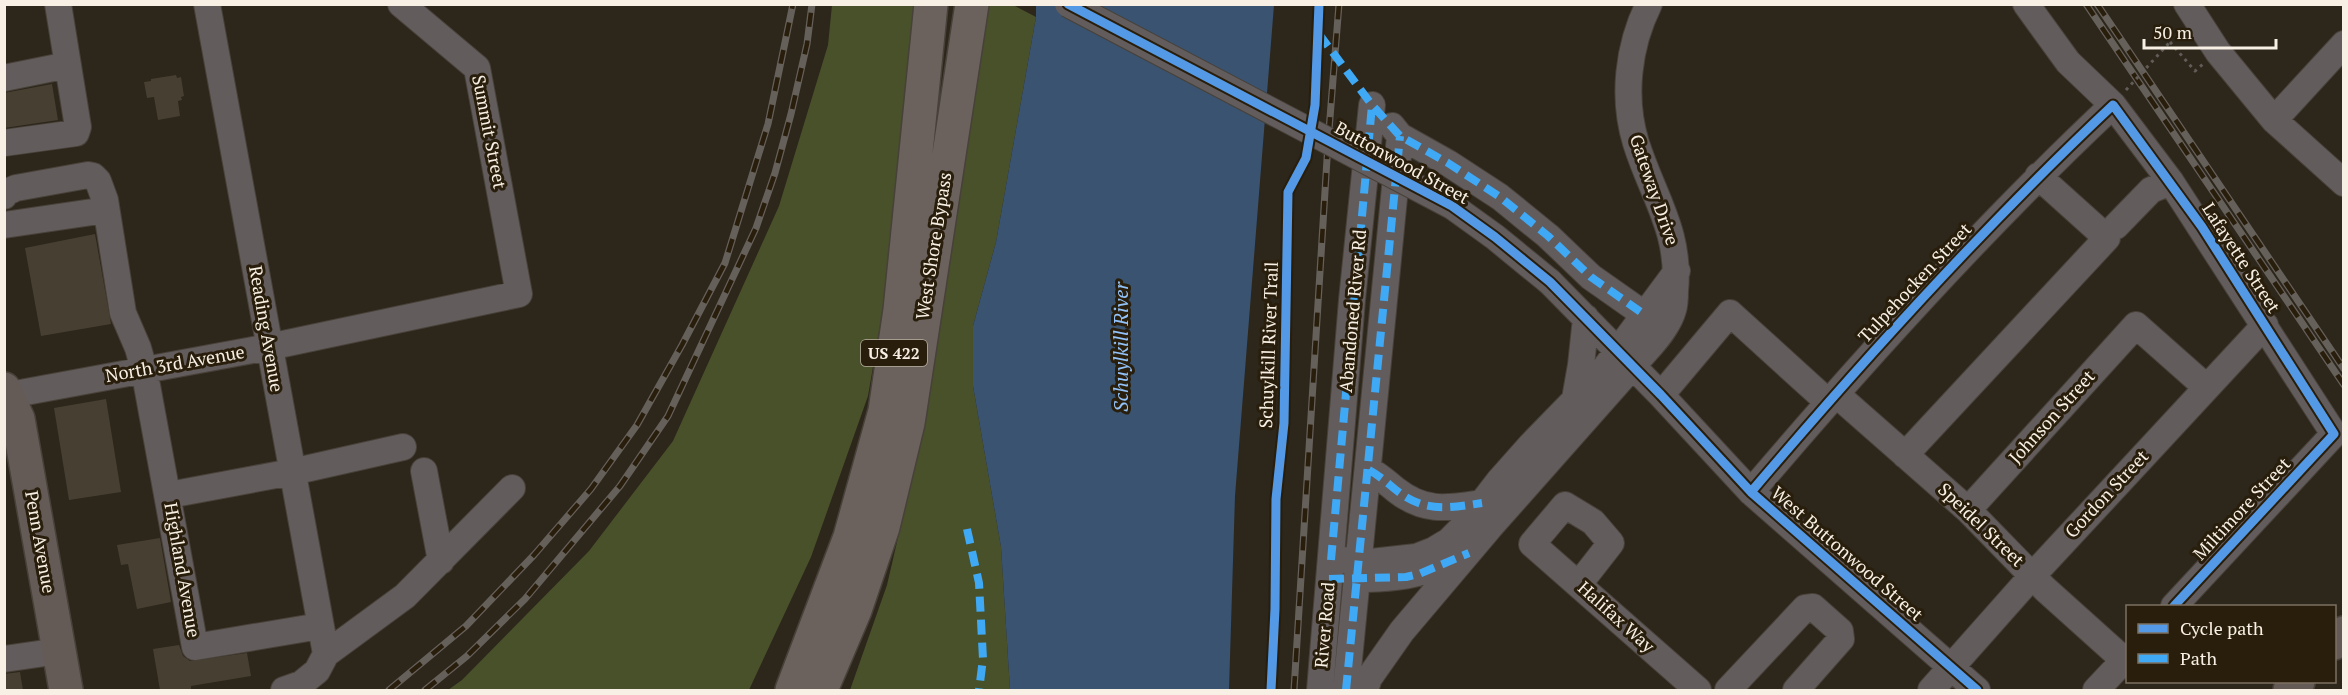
<svg xmlns="http://www.w3.org/2000/svg" width="2348" height="695" viewBox="0 0 2348 695" font-family="'PT Serif',serif">
  <style>
    .forest { fill: #49512b }
    .water { fill: #395370 }
    .building { fill: #474032 }
    .lines { fill: none; stroke-linecap: round; stroke-linejoin: round }
    .minor-casing { stroke: #474139; stroke-width: 28 }
    .major-casing { stroke: #474139; stroke-width: 36 }
    .highway-casing { stroke: #474139; stroke-width: 36 }
    .path { stroke: #625c58; stroke-width: 3; stroke-dasharray: 3 4.5; stroke-linecap: butt }
    .minor { stroke: #635c5c; stroke-width: 26 }
    .major { stroke: #645b57; stroke-width: 33 }
    .highway { stroke: #6b625e; stroke-width: 33 }
    .rail-casing { stroke: #66605b; stroke-width: 7 }
    .rail { stroke: #291e0b; stroke-width: 4.5; stroke-dasharray: 14; stroke-linecap: butt }
    .minor-bridge-casing { stroke: #474139; stroke-width: 28; stroke-linecap: butt }
    .path-bridge { stroke: #625c58; stroke-width: 3; stroke-dasharray: 3 4.5; stroke-linecap: butt }
    .minor-bridge { stroke: #635c5c; stroke-width: 26 }
    .quiet { stroke: #3fa9f5; stroke-width: 8; stroke-dasharray: 15 8; stroke-linecap: butt }
    .cycleway-casing { stroke: #291e0b; stroke-width: 13 }
    .cycleway { stroke: #5399e6; stroke-width: 9 }
    .labels { text-anchor: middle; stroke-width: 6; stroke-linejoin: round; paint-order: stroke }
    .shield { fill: #291e0b; stroke: #bab1a3; stroke-width: 1.5 }
    .shield-label { font-size: 16px; font-weight: bold; fill: #f8f0e4 }
    .street-label { font-size: 18px; fill: #f8f0e4; stroke: #291e0b }
    .water-label { font-size: 20px; font-style: italic; fill: #93c3fb; stroke: #291e0b }
  </style>
  <rect width="100%" height="100%" fill="#2c261b"/>
  <path class="forest" d="M 832,5 L 915,5 L 896,232 L 868,396 L 811,557 L 749,690 L 448,690 L 462,680 L 589,551 L 673,441 L 779,206 L 828,45 Z
    M 989,5 L 1013,5 L 1036,17 L 996,242 L 973,326 L 973,386 L 1001,547 L 1010,690 L 850,690 L 887,585 L 926,417 Z"/>
  <path class="water" d="M 1036,5 L 1274,5 L 1235,496 L 1229,690 L 1010,690 L 1001,547 L 973,386 L 973,326 L 996,242 L 1036,17 Z"/>
  <path class="building" d="M 176,75 L 177,78 L 181,77 L 184,96 L 181,97 L 182,100 L 178,101 L 180,116 L 158,120 L 154,97 L 147,98 L 144,82 L 151,81 L 151,79 Z
    M 52,84 L 58,120 L 4,128 L 4,93 Z
    M 95,234 L 111,324 L 41,336 L 25,248 Z
    M 106,399 L 121,492 L 69,500 L 54,408 Z
    M 160,538 L 171,602 L 137,609 L 128,564 L 121,565 L 117,545 Z
    M 179,645 L 183,656 L 190,661 L 247,653 L 251,676 L 191,686 L 191,689 L 180,690 L 160,690 L 153,649 Z
    M 20,672 L 23,690 L 4,690 L 4,674 Z"/>
  <g class="lines">
    <defs>
      <path id="minor" d="M 207,4 L 326,654
        M 2026,4 L 2068,62 L 2113,105 L 2171,182 L 2334,434 L 2174,606
        M 2187,4 L 2218,52 L 2274,120 L 2344,183
        M 4,78 L 68,65
        M 2274,120 L 2344,44
        M 1392,126 L 1400,136 L 1448,163 L 1500,197 L 1548,236 L 1591,277 L 1645,315
        M 4,143 L 76,133 L 78,127 L 58,4
        M 4,196 L 7,192 L 16,188 L 88,175 L 93,176 L 98,181 L 105,200 L 123,313 L 138,348 L 144,369 L 195,647 L 320,626
        M 4,225 L 106,210
        M 2116,226 L 2151,190 L 2171,182
        M 1550,282 L 1661,395 L 1751,492 L 1977,690
        M 1836,394 L 1968,510 L 2045,589 L 2124,660
        M 1661,395 L 1730,313 L 1828,402
        M 4,396 L 269,347 L 519,294 L 477,68 L 401,4
        M 1575,399 L 1581,365 L 1586,318
        M 1905,455 L 2107,238 L 2038,176
        M 1369,470 C 1380,476 1386,482 1396,490 C 1425,513 1448,508 1482,503
        M 424,471 L 441,561
        M 1751,492 C 1865,358 1984,226 2113,105
        M 169,495 L 292,472 L 403,447
        M 1968,510 L 2136,325 L 2206,387
        M 1343,560 L 1371,562 L 1416,557 L 1434,550 L 1449,541 L 1465,525 L 1499,481 L 1531,445 L 1602,372 L 1677,271
        M 1366,579 C 1399,578 1415,576 1446,563
        M 1579,584 L 1611,543 L 1593,522 L 1565,505 L 1532,544 L 1698,690
        M 4,659 L 59,651
        M 284,690 L 301,684 L 317,671 L 326,654 L 405,596 L 512,488
        M 1320,690 L 1352,300 L 1372,105
        M 1346,690 L 1400,136
        M 1365,690 L 1369,678 L 1402,631 L 1490,527 L 1646,351 C 1656,340 1669,325 1673,310 C 1675,304 1675,297 1675,291 C 1681,232 1653,197 1636,143 C 1622,98 1628,46 1649,4
        M 1728,690 L 1805,608 L 1813,607 L 1840,631 L 1841,639 L 1796,690
        M 1931,690 L 2033,575 L 2265,325
        M 2096,690 L 2128,656"/>
      <path id="major" d="M 4,389 L 18,419 L 66,690
        M 2334,643 L 2344,633
        M 2290,690 L 2298,682"/>
      <path id="highway" d="M 792,690 L 850,537 L 885,411 L 900,310 L 931,4
        M 821,690 L 855,610 L 883,527 L 908,423 L 972,4"/>
    </defs>
    <use href="#minor" class="minor-casing"/>
    <use href="#major" class="major-casing"/>
    <use href="#highway" class="highway-casing"/>
    <path class="path" d="M 2170,42 L 2195,71 L 2203,64"/>
    <use href="#minor" class="minor"/>
    <use href="#major" class="major"/>
    <use href="#highway" class="highway"/>
    <defs>
      <path id="rail" d="M 2086,4 L 2344,385
        M 2097,4 L 2344,369
        M 389,690 L 466,626 L 534,555 L 591,489 L 637,425 L 682,345 L 725,263 L 768,124 L 793,4
        M 425,690 L 467,656 L 525,599 L 620,486 L 668,416 L 756,228 L 775,173 L 791,114 L 807,44 L 812,4
        M 1294,690 L 1328,143 L 1339,4"/>
    </defs>
    <use href="#rail" class="rail-casing"/>
    <use href="#rail" class="rail"/>
    <defs>
      <path id="minor-bridge" d="M 1068,4 L 1452,206 L 1495,237 L 1550,282"/>
    </defs>
    <use href="#minor-bridge" class="minor-bridge-casing"/>
    <path class="path-bridge" d="M 2126,90 L 2170,42"/>
    <use href="#minor-bridge" class="minor-bridge"/>
    <path class="quiet" d="M 1319,34 L 1372,105 L 1400,136 L 1448,163 L 1500,197 L 1548,236 L 1591,277 L 1645,315
      M 1369,470 C 1380,476 1386,482 1396,490 C 1425,513 1448,508 1482,503
      M 967,529 L 979,583 L 983,659 L 979,690
      M 1331,560 L 1372,105
      M 1329,579 L 1406,577 L 1419,574 L 1469,553
      M 1346,690 L 1400,136"/>
    <defs>
      <path id="cycleway" d="M 1068,4 L 1452,206 L 1495,237 L 1550,282 L 1661,395 L 1751,492 L 1977,690
        M 1751,492 C 1865,358 1984,226 2113,105 L 2202,227 L 2334,434 L 2174,606
        M 1271,690 L 1275,609 L 1276,499 L 1284,423 L 1288,192 L 1306,158 L 1315,105 L 1319,4"/>
    </defs>
    <use href="#cycleway" class="cycleway-casing"/>
    <use href="#cycleway" class="cycleway"/>
  </g>
  <g class="labels">
    <rect class="shield" x="861" y="340" width="66" height="26" rx="4.5"/>
    <g class="shield-label">
      <text x="894" y="359">US 422</text>
    </g>
    <g class="street-label">
      <text transform="translate(489 132) rotate(79)" y="6">Summit Street</text>
      <text transform="translate(1402 163) rotate(29)" y="6">Buttonwood Street</text>
      <text transform="translate(1654 190) rotate(71)" y="6">Gateway Drive</text>
      <text transform="translate(934 246) rotate(-81)" y="6">West Shore Bypass</text>
      <text transform="translate(2241 258) rotate(57)" y="6">Lafayette Street</text>
      <text transform="translate(1915 283) rotate(-47)" y="6">Tulpehocken Street</text>
      <text transform="translate(1353 311) rotate(-85)" y="6">Abandoned River Rd</text>
      <text transform="translate(266 329) rotate(80)" y="6">Reading Avenue</text>
      <text transform="translate(1269 345) rotate(-88)" y="6">Schuylkill River Trail</text>
      <text transform="translate(175 364) rotate(-10)" y="6">North 3rd Avenue</text>
      <text transform="translate(2052 417) rotate(-48)" y="6">Johnson Street</text>
      <text transform="translate(2107 494) rotate(-47)" y="6">Gordon Street</text>
      <text transform="translate(2242 509) rotate(-47)" y="6">Miltimore Street</text>
      <text transform="translate(1981 525) rotate(44)" y="6">Speidel Street</text>
      <text transform="translate(40 542) rotate(80)" y="6">Penn Avenue</text>
      <text transform="translate(1847 554) rotate(41)" y="6">West Buttonwood Street</text>
      <text transform="translate(182 570) rotate(80)" y="6">Highland Avenue</text>
      <text transform="translate(1616 617) rotate(42)" y="6">Halifax Way</text>
      <text transform="translate(1325 625) rotate(-85)" y="6">River Road</text>
    </g>
    <g class="water-label">
      <text transform="translate(1121 347) rotate(-90)" y="7">Schuylkill River</text>
    </g>
  </g>
  <rect width="2348" height="695" fill="none" stroke="#f8f0e4" stroke-width="12"/>
  <rect x="2126" y="605" width="210" height="78" fill="#291e0b" stroke="#7c7262" stroke-width="1.5"/>
  <rect x="2138" y="624" width="30" height="9" fill="#5399e6" stroke="#7c7262" stroke-width="1.5"/>
  <text x="2180" y="635" font-size="18" fill="#f8f0e4">Cycle path</text>
  <rect x="2138" y="654" width="30" height="9" fill="#3fa9f5" stroke="#7c7262" stroke-width="1.5"/>
  <text x="2180" y="665" font-size="18" fill="#f8f0e4">Path</text>
  <path d="M2144 39v9h132v-9" fill="none" stroke="#f8f0e4" stroke-width="3"/>
  <text x="2153" y="39" font-size="18" fill="#f8f0e4" stroke="#291e0b" stroke-width="4.5" paint-order="stroke">50 m</text>
</svg>
